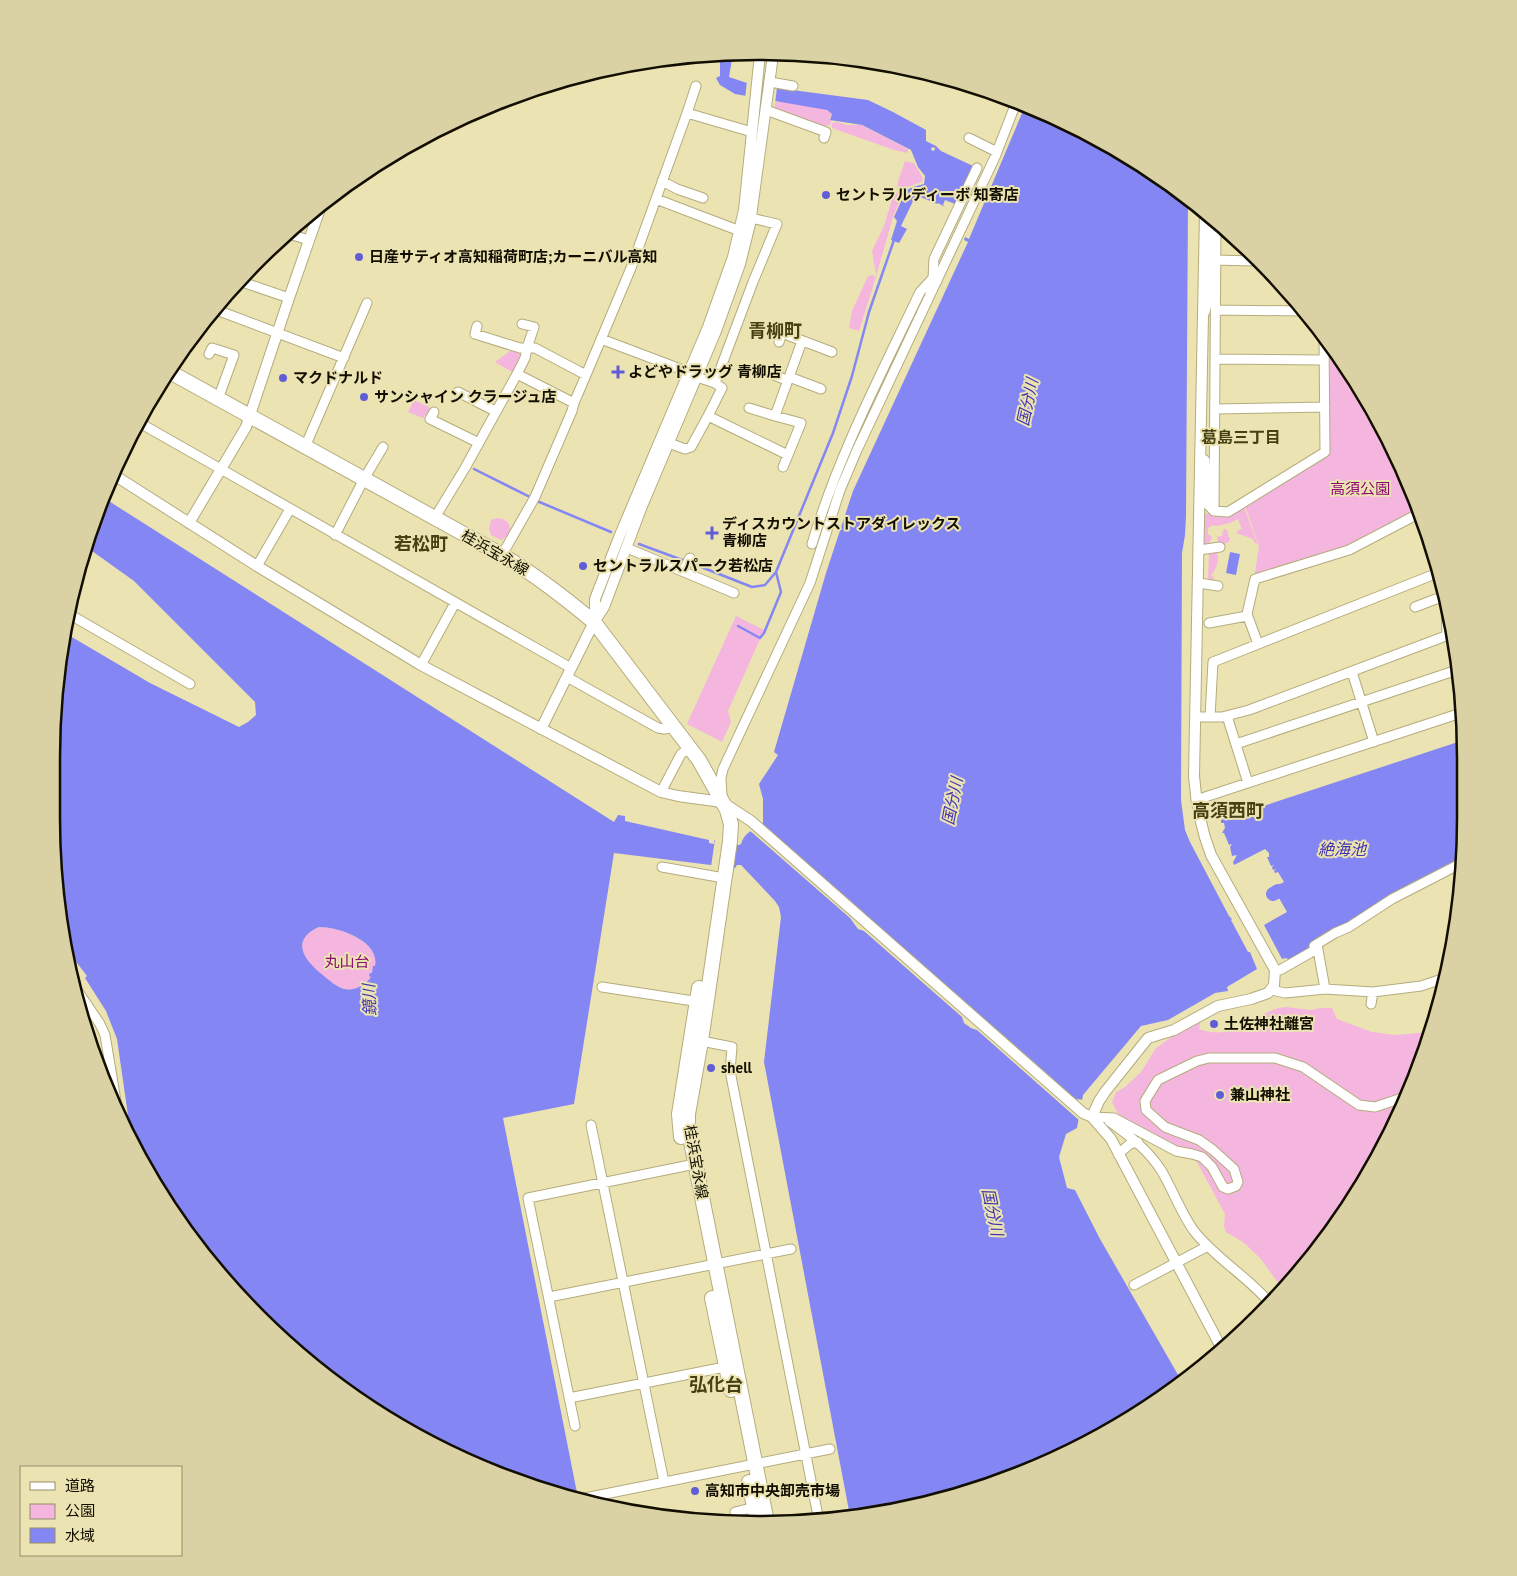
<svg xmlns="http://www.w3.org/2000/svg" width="1517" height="1576" viewBox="0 0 1517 1576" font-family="'PT Sans','Noto Sans JP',sans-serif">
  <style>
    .green { fill: #f4b6df }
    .water { fill: #8487f3; fill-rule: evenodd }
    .pier { fill: #ebe3b2 }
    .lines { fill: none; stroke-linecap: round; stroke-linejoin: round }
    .stream { stroke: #8487f3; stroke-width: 2.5 }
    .river { stroke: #8487f3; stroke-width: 14 }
    .minor-casing { stroke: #b4ac7d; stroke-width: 11 }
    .tertiary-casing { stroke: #b4ac7d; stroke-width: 12 }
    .primary-casing { stroke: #b4ac7d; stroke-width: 16 }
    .minor { stroke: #fff; stroke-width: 9 }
    .tertiary { stroke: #fff; stroke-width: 10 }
    .primary { stroke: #fff; stroke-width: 14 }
    .poi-dot { fill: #615dd6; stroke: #ebe3b2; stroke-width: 2 }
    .labels { text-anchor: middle; stroke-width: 4; stroke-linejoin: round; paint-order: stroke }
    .poi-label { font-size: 15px; font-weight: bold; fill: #120e01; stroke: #ebe3b2; text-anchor: start }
    .park-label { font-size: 15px; fill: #8f0773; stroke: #ebe3b2 }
    .street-label { font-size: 15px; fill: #120e01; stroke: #ebe3b2 }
    .water-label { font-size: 16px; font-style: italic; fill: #4234b0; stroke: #ebe3b2 }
    .neighbourhood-label { font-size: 16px; font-weight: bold; fill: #474012; stroke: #ebe3b2 }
    .quarter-label { font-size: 18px; font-weight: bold; fill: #474012; stroke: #ebe3b2 }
    .rim { fill: none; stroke: #120e01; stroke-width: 2.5 }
  </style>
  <rect width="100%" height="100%" fill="#ebe3b2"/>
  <path class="green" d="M 775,102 C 787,101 824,105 832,114 L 829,118 L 832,120 L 830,125 L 818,127 L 774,109 Z
    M 837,122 L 847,125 L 861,125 L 908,149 L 908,153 L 894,150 L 832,128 L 832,123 Z
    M 905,161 L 914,163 L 923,178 L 922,182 L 907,187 L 902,191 C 901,201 895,210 892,220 C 882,257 871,294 859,331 L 849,328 L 852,311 L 868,276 L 872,275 L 875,277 L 876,274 L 872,251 L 884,226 L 893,196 L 897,192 L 898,181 Z
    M 1330,344 L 1393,445 L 1418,512 L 1347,548 L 1257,576 L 1255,573 L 1259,546 L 1245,506 L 1330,454 Z
    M 513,349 L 520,353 L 521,357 L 512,372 L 495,362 Z
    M 414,400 L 431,408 L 423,418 L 408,412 Z
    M 1244,507 L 1258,545 L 1254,542 L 1253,539 L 1236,533 L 1240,529 L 1242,530 L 1238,519 L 1230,523 L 1217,526 L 1214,525 L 1208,528 L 1208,534 L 1212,537 L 1209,544 L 1207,546 L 1202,545 L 1203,517 L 1205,513 C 1226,515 1223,518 1244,507 Z
    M 497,518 C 513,519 514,534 501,540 L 491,535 L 489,529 L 491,520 Z
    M 1225,529 L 1228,531 L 1228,536 L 1230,538 L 1229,542 L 1222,545 L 1218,543 L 1217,537 L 1222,536 L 1223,530 Z
    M 1212,550 L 1216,550 C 1220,558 1217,569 1211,575 L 1214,578 L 1213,580 L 1208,578 L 1209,553 Z
    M 736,616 L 764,630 L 728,711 L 731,722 L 722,742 L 687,724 Z
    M 319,927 C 339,927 380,941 375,967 L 373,966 C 375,981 359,992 344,989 C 337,987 330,981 324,977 C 306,962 288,941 319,927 Z
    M 1286,1007 L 1310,1010 L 1321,1008 L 1332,1008 L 1337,1019 L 1372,1032 L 1395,1035 L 1430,1032 L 1393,1131 L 1319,1248 L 1282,1288 L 1260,1258 L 1243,1242 L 1226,1232 L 1224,1226 L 1225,1214 L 1197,1162 L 1174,1146 L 1118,1114 L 1112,1102 L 1116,1092 L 1125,1087 L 1141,1072 L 1156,1048 L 1177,1033 L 1201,1018 L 1199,1029 C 1238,1043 1253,1010 1286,1007 Z"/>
  <path class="water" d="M 722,53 L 733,53 L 729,77 L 747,83 L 777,88 L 868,100 L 893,112 L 926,130 L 926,141 L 936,146 L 935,148 L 932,147 L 931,150 L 934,151 L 936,146 L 941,151 L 973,166 L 955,204 L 945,200 L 943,205 L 945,207 L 938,203 L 937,204 L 916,195 L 901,226 L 907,229 L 899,243 L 891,240 L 897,221 L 894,217 L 903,197 L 902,192 L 913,187 L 924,184 L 925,176 L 918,167 L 911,150 L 862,125 L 830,120 L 832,114 L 827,110 L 735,94 L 720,85 L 716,78 L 720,76 L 720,59 Z
    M 1025,106 L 1112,146 L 1188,201 L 1186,517 L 1185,535 L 1182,553 L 1181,800 L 1185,830 L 1190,842 L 1229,916 L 1232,919 L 1231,920 L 1248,952 L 1250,952 L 1257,969 L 1227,987 L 1228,991 L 1215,993 L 1168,1020 L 1141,1026 L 1083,1095 L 1077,1128 L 1066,1134 L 1059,1157 L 1067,1188 L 1075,1190 L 1100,1239 L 1181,1380 L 1112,1430 L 942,1501 L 850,1516 L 764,1062 L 781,917 L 779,907 L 775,901 L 741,865 L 737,865 L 735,868 L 614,853 L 574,1104 L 503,1118 L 578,1498 L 531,1487 L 405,1430 L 292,1349 L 171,1211 L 131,1136 L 117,1039 L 106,1011 L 85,978 L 87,976 L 64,946 L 51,817 L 57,666 L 65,633 L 150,683 L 239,727 L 248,722 L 256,715 L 255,702 L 134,581 L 85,546 L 89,531 L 104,498 L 614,822 L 618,815 L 625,816 L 625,821 L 709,840 L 709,843 L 714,844 L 714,840 L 739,845 L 741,844 C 744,832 754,830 763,824 L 763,799 L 759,784 L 778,755 L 774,752 L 826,573 L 853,491 L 968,242 L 964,240 L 965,237 L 969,239 ZM 319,927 C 339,927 380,941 375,966 L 373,966 L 372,973 L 370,973 L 369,976 L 371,977 C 366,985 355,991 344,989 C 337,987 330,981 324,976 C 306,962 288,941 319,927 Z
    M 1230,552 L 1240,554 L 1236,575 L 1226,573 Z
    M 1464,740 L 1464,856 L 1291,961 L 1286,958 L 1282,959 L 1264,925 L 1287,912 L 1279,898 L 1282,893 L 1278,885 L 1284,882 L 1278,872 L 1275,873 L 1274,871 L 1276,869 L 1273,870 L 1272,867 L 1274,865 L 1271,866 L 1267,857 L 1269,857 L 1269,853 L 1265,849 L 1234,865 L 1233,862 L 1237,855 L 1232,856 L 1230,847 L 1232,844 L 1229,845 L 1224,833 L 1222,833 L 1225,828 L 1224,823 L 1221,823 L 1221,820 Z"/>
  <path class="pier" d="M 747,81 L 777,87 L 775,104 L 745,99 Z
    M 760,822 L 1071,1095 L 1076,1099 L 1084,1100 L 1080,1121 L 977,1030 L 971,1028 L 964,1023 L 962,1017 L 864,931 L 858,929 L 850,918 L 748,829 L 760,823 Z
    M 715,839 L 736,842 L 731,869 L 711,867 Z"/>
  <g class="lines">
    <path class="stream" d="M 474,469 L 532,498
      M 537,501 L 611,532
      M 639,544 L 685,561
      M 691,563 L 752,587 L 765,585 L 776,572 L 833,433 L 852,376 L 869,312 L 894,240
      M 738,626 L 760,638 L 764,633 L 781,592 L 776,572"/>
    <path class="river" d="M 1273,894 L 1278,891"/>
    <defs>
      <path id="minor" d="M 770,82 L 793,86
        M 766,110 L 826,132 L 824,138
        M 687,113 L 696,86
        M 969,138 L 997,152
        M 662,181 L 677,189 L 703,198
        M 656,199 L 740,231
        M 289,234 L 309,240
        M 1212,260 L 1256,261
        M 239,281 L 289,298
        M 937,281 L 933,278 L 934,259 L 977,168
        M 214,309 L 344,358
        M 1216,310 L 1303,311
        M 1205,312 C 1212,285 1210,256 1209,228
        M 477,326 L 475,334 L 520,348 L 527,348 L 534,327 L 522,324
        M 601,339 L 683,370 L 697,377 L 715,383 L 753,282 L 777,224 L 751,218
        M 779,342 L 782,333 L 832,352
        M 209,354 L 212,348 L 234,355 L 218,399
        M 1215,359 L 1324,360
        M 760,370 L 784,379 L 792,378 L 821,389
        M 517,374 L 574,403 L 586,375
        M 458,392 L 495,411
        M 749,408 L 775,416
        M 1215,409 L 1325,407
        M 434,412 L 430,419 L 479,443
        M 708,416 L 722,388 L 715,383
        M 138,422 L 571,668
        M 669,443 L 685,449 L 691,447 L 708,416 L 788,455 L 801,423 L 775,416 L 802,341
        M 305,447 L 367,303
        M 1200,457 L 1205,460 L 1207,504 L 1214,511 L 1228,512 L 1325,452 L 1324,336
        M 783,467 L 788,455
        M 1214,511 L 1216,221
        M 434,519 L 465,468 L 517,374 L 525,358 L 527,348 L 535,348 L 586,375 L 631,268 L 687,113 L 752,132
        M 335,535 L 364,479 L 383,447
        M 812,544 C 838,456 881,374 920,292 L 933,278
        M 627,548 L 734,593
        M 1199,550 L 1220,547
        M 502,555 L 535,497 L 572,411 L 574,403
        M 257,566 L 290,509
        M 683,571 L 690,558
        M 1199,583 L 1218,586
        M 1446,603 L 1447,636
        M 1415,607 L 1436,599 L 1445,598
        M 69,614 L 190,684
        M 1209,623 L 1247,616
        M 1258,644 L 1247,614 L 1255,579 L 1349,550 L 1418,514
        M 421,665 L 455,603
        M 1352,672 L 1374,742
        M 567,677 L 658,728 L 664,729 L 674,727
        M 1227,716 L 1248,783
        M 1196,717 L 1222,717 L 1249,710 L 1451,634
        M 1210,717 L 1213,662 L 1440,572
        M 1236,744 L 1457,670
        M 661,792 L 681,754 L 690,748
        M 722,796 L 721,778 L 723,769 L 810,583 L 840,490 L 857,450 L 995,157 L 1016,103
        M 1196,800 L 1464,712
        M 662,867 L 724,878
        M 1280,970 L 1315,950 L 1314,946 L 1317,944
        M 73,984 L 100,1024 L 105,1035 L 118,1113
        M 602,987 L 700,1002
        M 1325,989 L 1317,944 L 1335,933 L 1349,927 L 1392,899 L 1456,866 L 1464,860
        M 1272,990 L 1285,993 L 1325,989 L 1373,992 L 1421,986 L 1445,978
        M 1371,1004 L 1373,992
        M 696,1040 L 732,1047 L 730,1071 L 819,1521
        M 1092,1117 L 1114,1118 L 1176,1151 L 1192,1154 L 1202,1157 L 1212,1167 L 1223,1187 L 1228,1189 L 1236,1186 L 1238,1182 L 1234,1169 L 1213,1150 L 1199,1140 L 1165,1127 L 1146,1110 L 1145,1101 L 1158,1080 L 1197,1061 L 1209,1058 L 1275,1058 L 1303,1067 L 1359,1105 L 1375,1107 L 1405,1097
        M 1109,1121 C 1130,1136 1147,1149 1161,1170 C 1173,1190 1181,1213 1194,1231 C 1215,1258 1247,1276 1269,1302
        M 591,1125 L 664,1482
        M 1118,1154 L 1130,1144 L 1138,1142
        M 1134,1285 L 1208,1246
        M 549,1297 L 791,1249
        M 569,1398 L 730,1366
        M 575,1426 L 528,1198 L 695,1164
        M 580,1499 L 830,1449
        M 735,1512 L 759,1506"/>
      <path id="tertiary" d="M 114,475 L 257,566 L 421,665 L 661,792 L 678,796 L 722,802 L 751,821 L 1083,1113 L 1092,1117 L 1111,1139 L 1223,1351
        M 189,523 L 246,427 L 289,298 L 322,203
        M 595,621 L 595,599 L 620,535 L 708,327 L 733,257 L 744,210 L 760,54
        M 541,729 L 594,622 L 604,607 L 642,506 L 716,331 L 740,264 L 750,224 L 773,55
        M 1092,1117 L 1099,1101 L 1105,1092 L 1148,1038 L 1174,1030 L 1218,1006 L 1251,999 L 1268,993 L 1274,985 L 1275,970 L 1211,855 C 1201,829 1196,804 1194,776 C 1199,588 1200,400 1205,212"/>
      <path id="primary" d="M 170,372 L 502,555 C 535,574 565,598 594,622 L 699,760 L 727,810 L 731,824 L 730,841 L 701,1041 L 688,1114 L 688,1127 L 767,1522
        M 681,1137 L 679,1114 L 699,988
        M 712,1298 L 731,1390
        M 749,1482 L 757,1522"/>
    </defs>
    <use href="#minor" class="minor-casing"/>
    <use href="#tertiary" class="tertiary-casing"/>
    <use href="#primary" class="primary-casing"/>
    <use href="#minor" class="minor"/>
    <use href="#tertiary" class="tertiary"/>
    <use href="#primary" class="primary"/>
  </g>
  <g class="poi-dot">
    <circle cx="826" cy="195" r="5"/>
    <circle cx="359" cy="257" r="5"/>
    <path d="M615.5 364.5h5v5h5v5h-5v5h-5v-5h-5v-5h5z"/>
    <circle cx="283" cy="378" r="5"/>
    <circle cx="364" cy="397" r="5"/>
    <path d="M709.5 525.5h5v5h5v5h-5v5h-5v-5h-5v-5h5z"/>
    <circle cx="583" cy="566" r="5"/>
    <circle cx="1214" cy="1024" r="5"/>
    <circle cx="711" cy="1068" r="5"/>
    <circle cx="1220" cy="1095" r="5"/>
    <circle cx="695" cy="1491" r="5"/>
  </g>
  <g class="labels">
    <g class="poi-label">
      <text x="836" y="200">セントラルディーボ 知寄店</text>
      <text x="369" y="262">日産サティオ高知稲荷町店;カーニバル高知</text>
      <text x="628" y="377">よどやドラッグ 青柳店</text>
      <text x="293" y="383">マクドナルド</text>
      <text x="374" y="402">サンシャイン クラージュ店</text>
      <text x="722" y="529">ディスカウントストアダイレックス<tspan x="722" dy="17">青柳店</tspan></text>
      <text x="593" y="571">セントラルスパーク若松店</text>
      <text x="1224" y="1029">土佐神社離宮</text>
      <text x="721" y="1073">shell</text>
      <text x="1230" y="1100">兼山神社</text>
      <text x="705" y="1496">高知市中央卸売市場</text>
    </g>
    <g class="park-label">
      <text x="1360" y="494">高須公園</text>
      <text x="347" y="967">丸山台</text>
    </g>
    <g class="street-label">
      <text transform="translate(495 553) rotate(30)" y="5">桂浜宝永線</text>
      <text transform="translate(696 1162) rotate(80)" y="5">桂浜宝永線</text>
    </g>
    <g class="water-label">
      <text transform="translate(1027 402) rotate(-78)" y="6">国分川</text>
      <text transform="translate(952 801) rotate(-79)" y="6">国分川</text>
      <text x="1342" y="855">絶海池</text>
      <text transform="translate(369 1000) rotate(-93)" y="6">鏡川</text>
      <text transform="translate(993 1212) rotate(78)" y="6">国分川</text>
    </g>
    <g class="neighbourhood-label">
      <text x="1241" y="443">葛島三丁目</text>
    </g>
    <g class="quarter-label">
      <text x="775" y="337">青柳町</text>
      <text x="421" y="550">若松町</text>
      <text x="1228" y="817">高須西町</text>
      <text x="716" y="1391">弘化台</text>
    </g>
  </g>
  <path d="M0 0H1517V1576H0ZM758 60H759A698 698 0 0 1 1457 758V818A698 698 0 0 1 759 1516H758A698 698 0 0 1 60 818V758A698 698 0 0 1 758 60Z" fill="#dad2a4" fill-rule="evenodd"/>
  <path class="rim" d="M758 60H759A698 698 0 0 1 1457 758V818A698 698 0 0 1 759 1516H758A698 698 0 0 1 60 818V758A698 698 0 0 1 758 60Z"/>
  <rect x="20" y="1466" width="162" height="90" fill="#ebe3b2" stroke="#948e6b"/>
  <rect x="30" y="1482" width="25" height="8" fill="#ffffff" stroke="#948e6b"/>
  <text x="65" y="1491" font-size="15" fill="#120e01">道路</text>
  <rect x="30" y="1504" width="25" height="15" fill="#f4b6df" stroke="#948e6b"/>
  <text x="65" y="1516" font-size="15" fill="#120e01">公園</text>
  <rect x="30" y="1528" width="25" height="15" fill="#8487f3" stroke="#948e6b"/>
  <text x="65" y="1541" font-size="15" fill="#120e01">水域</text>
</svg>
